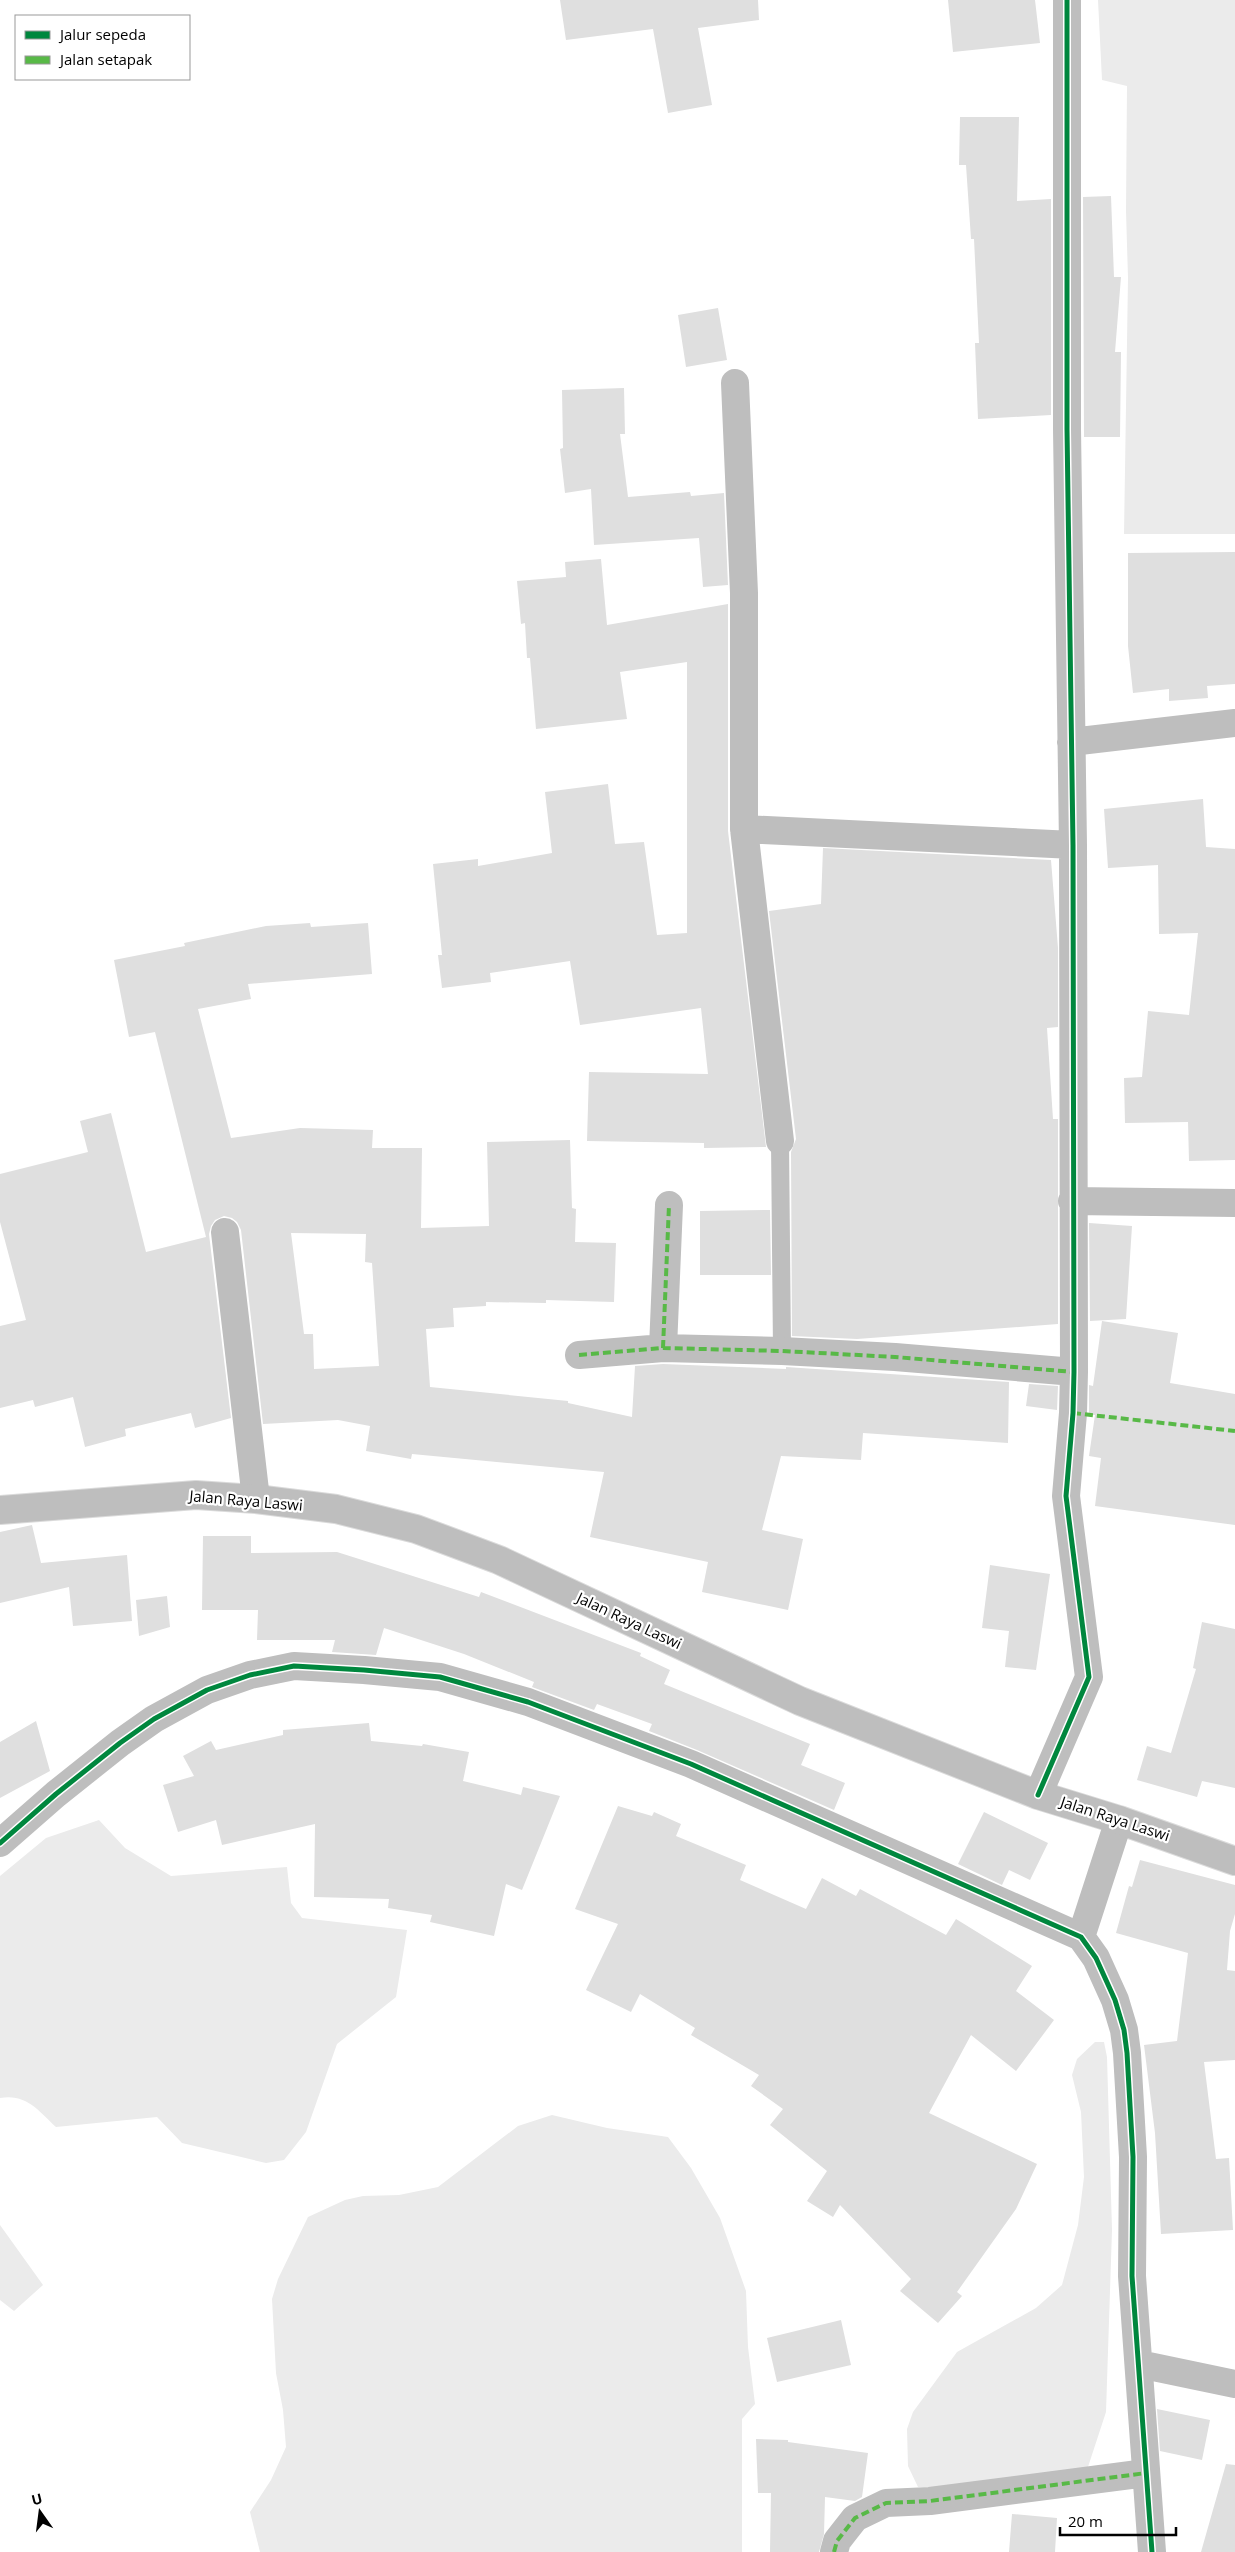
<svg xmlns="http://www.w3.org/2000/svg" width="1235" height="2552" viewBox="0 0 1235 2552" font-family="'Open Sans',sans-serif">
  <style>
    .green { fill: #ebebeb }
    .building { fill: #dfdfdf; fill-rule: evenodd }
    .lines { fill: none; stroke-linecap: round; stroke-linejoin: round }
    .primary-casing { stroke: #dbdbdb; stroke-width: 30 }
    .service { stroke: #bebebe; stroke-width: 18 }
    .minor { stroke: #bebebe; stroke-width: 28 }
    .primary { stroke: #bebebe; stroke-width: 28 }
    .quiet { stroke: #58b947; stroke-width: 4; stroke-dasharray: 8 4; stroke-linecap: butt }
    .cycleway-casing { stroke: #fff; stroke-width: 8 }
    .cycleway { stroke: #00873e; stroke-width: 5 }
    .labels { text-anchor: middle; stroke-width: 4.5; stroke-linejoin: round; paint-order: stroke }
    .street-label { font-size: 15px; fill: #000; stroke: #fff }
  </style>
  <rect width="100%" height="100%" fill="#fff"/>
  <path class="green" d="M 1098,0 L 1235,0 L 1235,534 L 1124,534 L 1128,278 L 1126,211 L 1127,86 L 1102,80 Z
    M 99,1820 L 125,1848 L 171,1876 L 287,1867 L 291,1903 L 302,1918 L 407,1930 L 396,1997 L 337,2044 L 306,2132 L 284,2160 L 266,2163 L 182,2143 L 157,2117 L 56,2127 C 39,2111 26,2093 0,2098 L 0,1876 L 46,1838 Z
    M 1095,2042 L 1104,2042 L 1107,2057 L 1112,2230 L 1106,2412 L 1087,2470 L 978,2488 L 918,2487 L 908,2466 L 907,2429 L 913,2412 L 957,2352 L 1036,2308 L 1062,2285 L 1078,2225 L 1084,2177 L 1081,2112 L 1072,2075 L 1077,2059 Z
    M 552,2115 L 607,2128 L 668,2137 L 691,2168 L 720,2218 L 746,2291 L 748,2347 L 755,2404 L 742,2419 L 742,2552 L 260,2552 L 250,2512 L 271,2480 L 286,2447 L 283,2410 L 276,2373 L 272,2299 L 278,2279 L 308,2217 L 345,2200 L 363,2196 L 399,2195 L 438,2187 L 518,2126 Z
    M 0,2225 L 43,2285 L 14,2311 L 0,2300 Z"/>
  <path class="building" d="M 560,0 L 758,0 L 759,20 L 698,28 L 712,105 L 668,113 L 653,29 L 566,40 Z
    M 948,0 L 1035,0 L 1040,43 L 953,52 Z
    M 960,117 L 1019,117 L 1017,201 L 1051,199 L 1051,415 L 978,419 L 975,343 L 979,343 L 974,239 L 971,239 L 966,165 L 959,165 Z
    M 1111,196 L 1114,277 L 1121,277 L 1115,352 L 1121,352 L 1120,437 L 1084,437 L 1083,197 Z
    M 718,308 L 727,360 L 686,367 L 678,315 Z
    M 624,388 L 625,434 L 620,434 L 628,497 L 690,492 L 691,496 L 724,493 L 728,585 L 703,587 L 699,538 L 594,545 L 591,489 L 565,493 L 560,449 L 563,448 L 562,390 Z
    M 1235,552 L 1235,684 L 1207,686 L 1208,698 L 1169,701 L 1169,689 L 1133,693 L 1128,646 L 1128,553 Z
    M 601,559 L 607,625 L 728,604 L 728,831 L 766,1147 L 704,1148 L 704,1143 L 587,1141 L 589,1072 L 708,1074 L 701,1008 L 580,1025 L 570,961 L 490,973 L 491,982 L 442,988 L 438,955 L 442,955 L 433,864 L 478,859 L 478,866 L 552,853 L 545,792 L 608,784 L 615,844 L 644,842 L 657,935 L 687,933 L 687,662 L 620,672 L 627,719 L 536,729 L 530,658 L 527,658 L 525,623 L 521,624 L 517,581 L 566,577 L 565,562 Z
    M 1203,799 L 1206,847 L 1235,849 L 1235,1160 L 1189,1161 L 1188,1122 L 1125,1123 L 1124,1078 L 1142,1077 L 1148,1011 L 1189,1015 L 1198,933 L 1159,934 L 1158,865 L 1108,868 L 1104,809 Z
    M 823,848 L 1051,860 L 1058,948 L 1058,1027 L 1047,1028 L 1053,1119 L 1058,1119 L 1058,1324 L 857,1339 L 792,1336 L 791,1152 L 796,1139 L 769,911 L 821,904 Z
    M 310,923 L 311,927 L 368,923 L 372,974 L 248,984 L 251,999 L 198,1009 L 231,1138 L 300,1128 L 373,1130 L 372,1148 L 422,1148 L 421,1228 L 489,1226 L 487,1142 L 570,1140 L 572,1208 L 576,1209 L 575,1242 L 616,1243 L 614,1302 L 546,1300 L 546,1303 L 486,1302 L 486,1306 L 453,1308 L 454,1327 L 426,1329 L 430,1387 L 568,1401 L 568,1403 L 632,1417 L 635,1366 L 663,1364 L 786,1369 L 786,1367 L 1009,1382 L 1008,1443 L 863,1433 L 861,1460 L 781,1456 L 762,1530 L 803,1539 L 788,1610 L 702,1592 L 708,1562 L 590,1537 L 604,1472 L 412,1454 L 411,1459 L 366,1451 L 370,1426 L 338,1420 L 263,1424 L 241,1230 L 237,1222 L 232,1218 L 224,1216 L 215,1220 L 211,1226 L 209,1234 L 231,1418 L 195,1428 L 191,1413 L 125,1429 L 126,1436 L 85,1447 L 73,1397 L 35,1407 L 33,1400 L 0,1408 L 0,1326 L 26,1320 L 0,1222 L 0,1174 L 88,1152 L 80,1121 L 111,1113 L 146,1252 L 206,1237 L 155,1032 L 129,1037 L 114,960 L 185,946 L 184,943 L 266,926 ZM 291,1233 L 366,1234 L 365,1262 L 372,1263 L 379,1366 L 314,1369 L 313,1334 L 304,1334 Z
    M 770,1210 L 771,1275 L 700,1275 L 700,1211 Z
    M 1089,1223 L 1132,1226 L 1126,1319 L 1090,1321 Z
    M 1102,1321 L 1178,1333 L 1170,1383 L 1235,1394 L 1235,1525 L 1095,1506 L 1101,1458 L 1089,1456 L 1095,1415 L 1089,1415 L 1089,1385 L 1093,1386 Z
    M 1029,1384 L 1058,1386 L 1057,1410 L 1026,1406 Z
    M 32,1525 L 41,1563 L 127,1555 L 132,1621 L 73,1626 L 69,1587 L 0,1603 L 0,1532 Z
    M 203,1536 L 251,1536 L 251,1553 L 337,1552 L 479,1597 L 481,1592 L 641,1653 L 640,1656 L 670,1670 L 664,1684 L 810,1744 L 801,1765 L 845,1783 L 834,1810 L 697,1750 L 649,1731 L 652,1724 L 597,1704 L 594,1710 L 532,1687 L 534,1682 L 464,1654 L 384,1628 L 376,1655 L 332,1652 L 335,1640 L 257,1640 L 258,1610 L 202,1610 Z
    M 990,1565 L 1050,1574 L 1036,1670 L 1005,1667 L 1009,1631 L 982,1628 Z
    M 167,1596 L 170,1627 L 139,1636 L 136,1600 Z
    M 1202,1622 L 1235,1629 L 1235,1788 L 1202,1781 L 1197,1797 L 1137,1780 L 1147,1746 L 1171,1753 L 1196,1669 L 1193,1668 Z
    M 36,1721 L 50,1771 L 0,1798 L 0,1742 Z
    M 369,1723 L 371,1741 L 422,1746 L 423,1744 L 469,1752 L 463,1781 L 521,1795 L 523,1787 L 560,1796 L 522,1890 L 506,1884 L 494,1936 L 430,1922 L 432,1915 L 388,1908 L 389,1899 L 314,1897 L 315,1824 L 222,1845 L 216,1820 L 178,1832 L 163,1785 L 194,1776 L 183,1756 L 211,1741 L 216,1750 L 283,1735 L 283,1730 Z
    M 618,1806 L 652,1816 L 654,1812 L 681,1824 L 676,1836 L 746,1865 L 740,1880 L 806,1909 L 822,1878 L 856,1896 L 860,1889 L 946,1935 L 956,1919 L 1032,1966 L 1016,1991 L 1054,2020 L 1016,2071 L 971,2035 L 929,2113 L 1037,2164 L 1016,2209 L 957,2292 L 962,2296 L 938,2323 L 900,2291 L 911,2279 L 840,2205 L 833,2217 L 807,2201 L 827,2171 L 770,2125 L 783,2109 L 751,2086 L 759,2075 L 691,2035 L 695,2028 L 640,1994 L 631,2012 L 586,1990 L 618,1924 L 575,1909 Z
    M 984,1812 L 1048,1843 L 1030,1880 L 1009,1870 L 1002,1885 L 958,1864 Z
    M 1140,1860 L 1235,1885 L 1235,1914 L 1230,1931 L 1227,1970 L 1235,1971 L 1235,2060 L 1204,2062 L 1216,2159 L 1229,2158 L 1233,2230 L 1161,2234 L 1155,2133 L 1144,2045 L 1177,2041 L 1188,1953 L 1116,1933 L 1129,1886 L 1132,1887 Z
    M 841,2320 L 851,2365 L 777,2382 L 767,2338 Z
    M 1157,2409 L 1210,2420 L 1202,2460 L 1160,2451 Z
    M 756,2439 L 788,2440 L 788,2442 L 868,2453 L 862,2497 L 855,2501 L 825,2497 L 824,2534 L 819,2552 L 770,2552 L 771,2493 L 758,2493 Z
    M 1226,2464 L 1235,2465 L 1235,2552 L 1201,2552 Z
    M 1012,2514 L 1057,2518 L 1055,2552 L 1009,2552 Z"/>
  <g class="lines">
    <defs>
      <path id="primary" d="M 0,1510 L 196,1495 L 256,1499 L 336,1509 L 416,1529 L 499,1560 L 800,1701 L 1038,1795 L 1119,1820 L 1235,1861"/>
    </defs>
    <use href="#primary" class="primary-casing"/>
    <path class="service" d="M 780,1141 L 782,1351"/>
    <path class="minor" d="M 735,383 L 744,593 L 744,829 L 1073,845
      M 1071,742 L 1235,723
      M 744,829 L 780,1141
      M 1072,1201 L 1235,1203
      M 225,1232 L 256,1499
      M 663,1348 L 669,1205
      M 579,1355 L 663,1348 L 782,1351 L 895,1357 L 1074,1372
      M 1038,1795 L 1089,1677 L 1066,1496 L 1073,1413 L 1074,1372 L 1073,845 L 1067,429 L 1067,0
      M 0,1843 L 56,1794 L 120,1743 L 154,1719 L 207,1690 L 250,1675 L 294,1666 L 364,1670 L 440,1677 L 528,1702 L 691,1764 L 1081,1937 L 1096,1958 L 1115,2000 L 1124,2030 L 1127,2053 L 1133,2157 L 1132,2276 L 1152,2552
      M 1081,1937 L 1119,1820
      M 1139,2364 L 1235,2384
      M 834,2552 L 837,2541 L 855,2518 L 886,2503 L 930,2501 L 1146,2473"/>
    <use href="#primary" class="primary"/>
    <path class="quiet" d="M 663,1348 L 669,1205
      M 579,1355 L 663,1348 L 782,1351 L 895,1357 L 1074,1372
      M 1073,1413 L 1235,1431
      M 834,2552 L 837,2541 L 855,2518 L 886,2503 L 930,2501 L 1146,2473"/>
    <defs>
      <path id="cycleway" d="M 1038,1795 L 1089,1677 L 1066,1496 L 1073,1413 L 1074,1372 L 1073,845 L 1067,429 L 1067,0
        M 0,1843 L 56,1794 L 120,1743 L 154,1719 L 207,1690 L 250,1675 L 294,1666 L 364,1670 L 440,1677 L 528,1702 L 691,1764 L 1081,1937 L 1096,1958 L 1115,2000 L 1124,2030 L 1127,2053 L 1133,2157 L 1132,2276 L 1152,2552"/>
    </defs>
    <use href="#cycleway" class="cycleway-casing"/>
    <use href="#cycleway" class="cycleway"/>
  </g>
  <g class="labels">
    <g class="street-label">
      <text transform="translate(246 1501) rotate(5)" y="5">Jalan Raya Laswi</text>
      <text transform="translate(629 1621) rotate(25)" y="5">Jalan Raya Laswi</text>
      <text transform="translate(1115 1819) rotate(18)" y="5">Jalan Raya Laswi</text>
    </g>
  </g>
  <rect x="15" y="15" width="175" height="65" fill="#ffffff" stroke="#999999"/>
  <rect x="25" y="31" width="25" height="8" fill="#00873e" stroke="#999999"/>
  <text x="60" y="40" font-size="15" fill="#000000">Jalur sepeda</text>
  <rect x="25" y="56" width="25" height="8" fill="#58b947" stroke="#999999"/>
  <text x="60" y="65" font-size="15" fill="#000000">Jalan setapak</text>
  <g transform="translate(40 2512) rotate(346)" stroke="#ffffff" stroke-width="4" paint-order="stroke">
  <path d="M0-4L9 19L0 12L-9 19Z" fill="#000000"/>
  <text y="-8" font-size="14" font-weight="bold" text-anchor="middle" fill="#000000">U</text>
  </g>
  <path d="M1060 2527v8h116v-8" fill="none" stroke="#000000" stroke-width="2.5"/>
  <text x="1068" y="2527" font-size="15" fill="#000000" stroke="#ffffff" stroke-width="4" paint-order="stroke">20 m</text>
</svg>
